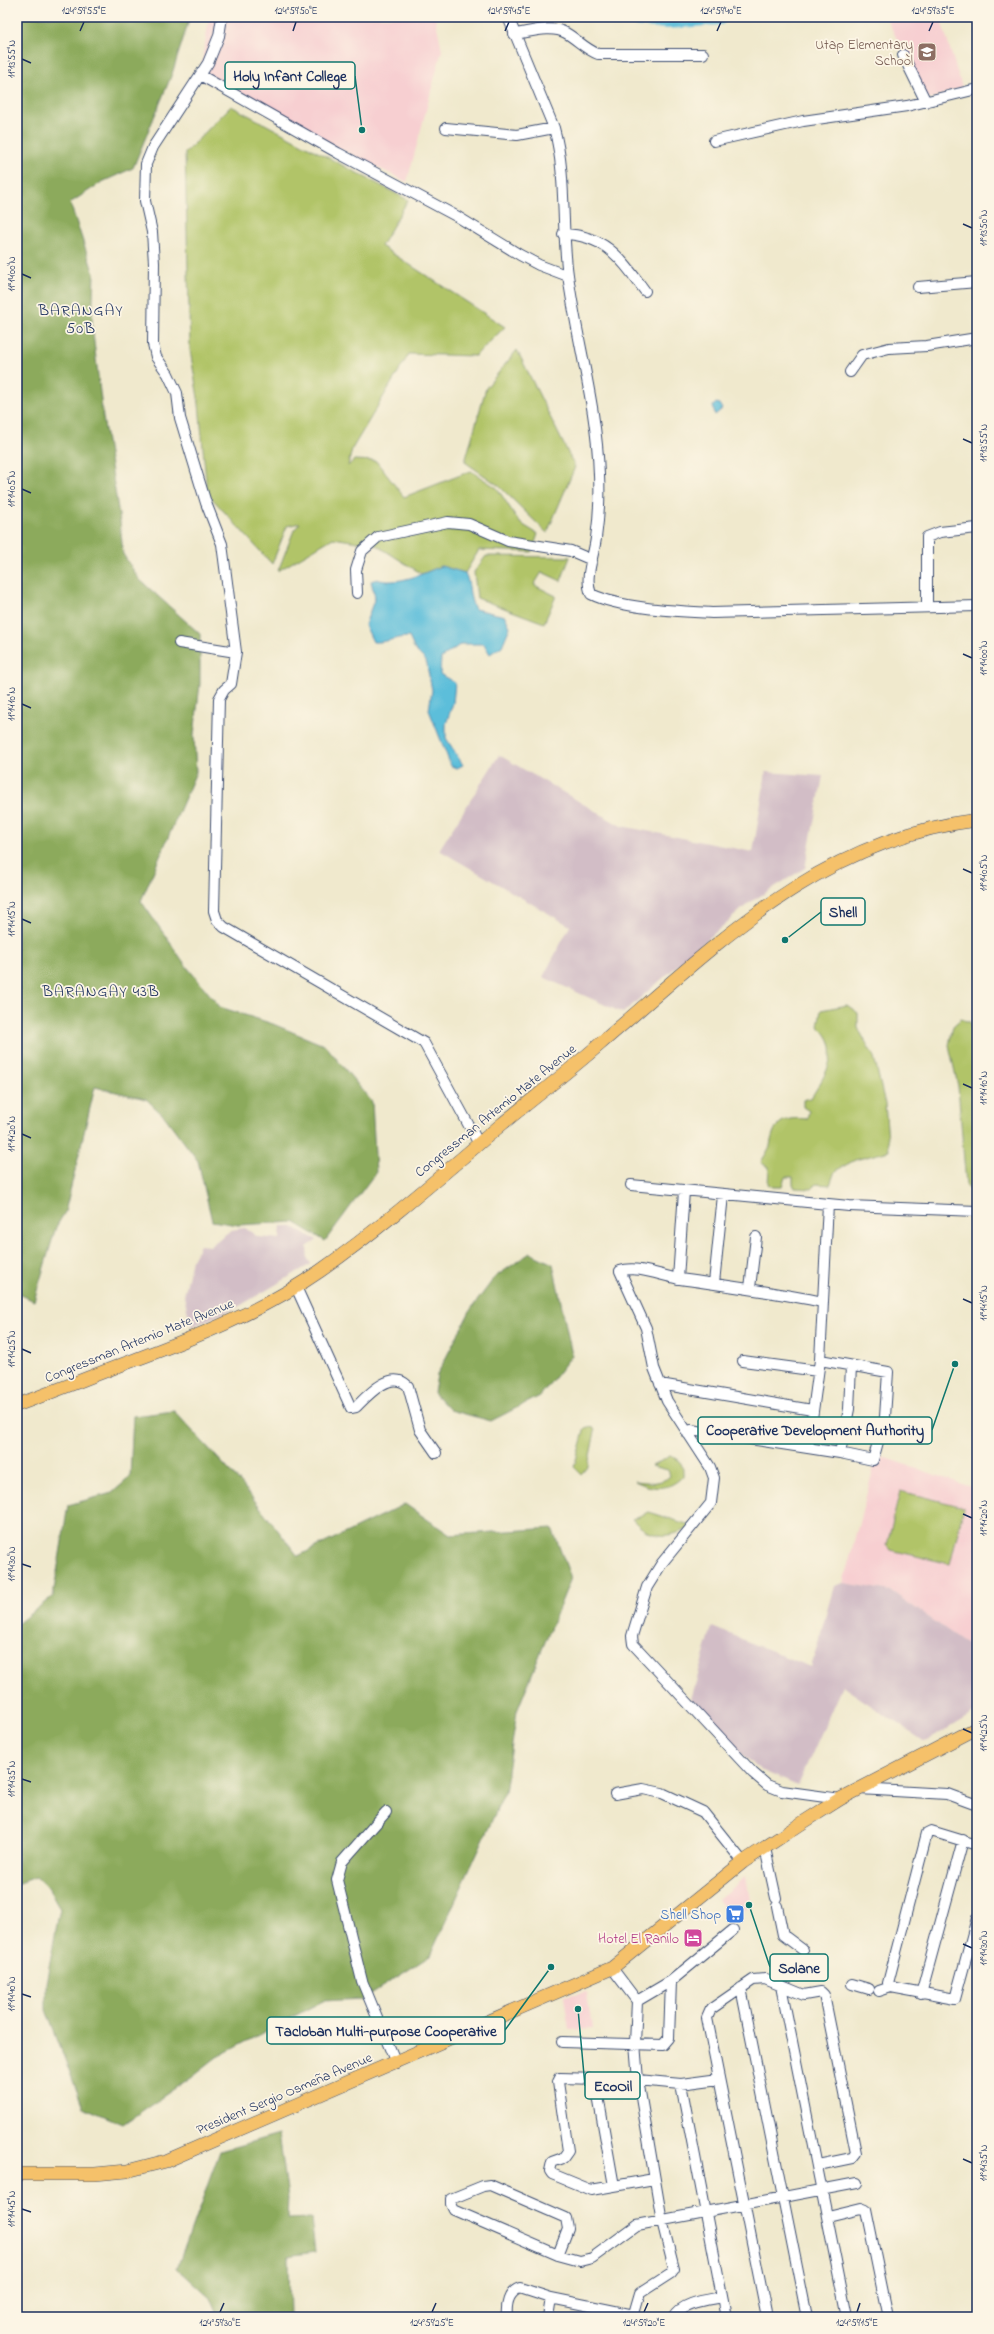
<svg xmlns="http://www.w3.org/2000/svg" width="994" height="2334" viewBox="0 0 994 2334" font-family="'Indie Flower',sans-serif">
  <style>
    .built { fill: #f7cfd1 }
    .industrial { fill: #d2bdc6 }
    .green { fill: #b1c467; stroke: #667a62 }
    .forest { fill: #8caa5c; stroke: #546c5d }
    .water { fill: #5bbeda; stroke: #3b769c }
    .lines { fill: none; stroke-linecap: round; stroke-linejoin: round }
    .river { stroke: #5bbeda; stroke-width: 16 }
    .minor-casing { stroke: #3b4b6f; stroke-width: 12 }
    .major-casing { stroke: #3b4b6f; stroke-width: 14 }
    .minor { stroke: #fff; stroke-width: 10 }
    .major { stroke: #f5c16b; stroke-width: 13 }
    .ticks { fill: none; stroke: #1b2f5e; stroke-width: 1.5 }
    .labels { text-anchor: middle; stroke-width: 3.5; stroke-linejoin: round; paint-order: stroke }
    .education-label { font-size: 14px; fill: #785e54; stroke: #fcf5e5; text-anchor: end }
    .street-label { font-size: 14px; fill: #1b2f5e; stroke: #fcf5e5 }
    .shop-label { font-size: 14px; fill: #366cbe; stroke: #fcf5e5; text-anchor: end }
    .hotel-label { font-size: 14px; fill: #b23c85; stroke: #fcf5e5; text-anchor: end }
    .quarter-label { font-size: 16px; letter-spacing: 1px; fill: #1b2f5e; stroke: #fcf5e5 }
    .leader { fill: none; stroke: #0f766e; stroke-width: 1.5 }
    .callout-dot { fill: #0f766e; stroke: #fcf5e5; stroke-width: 1.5 }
    .callout { fill: #fcf5e5; stroke: #0f766e; stroke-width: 1.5 }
    .callout-label { font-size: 15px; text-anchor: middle; font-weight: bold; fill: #1b2f5e }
    .neatline { fill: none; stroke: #1b2f5e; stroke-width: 1.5 }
    .ticks-label { font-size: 10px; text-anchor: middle; fill: #1b2f5e }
  </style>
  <rect width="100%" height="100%" fill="#fcf5e5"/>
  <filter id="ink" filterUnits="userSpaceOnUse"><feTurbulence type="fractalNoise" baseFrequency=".025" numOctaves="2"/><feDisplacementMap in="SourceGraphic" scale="8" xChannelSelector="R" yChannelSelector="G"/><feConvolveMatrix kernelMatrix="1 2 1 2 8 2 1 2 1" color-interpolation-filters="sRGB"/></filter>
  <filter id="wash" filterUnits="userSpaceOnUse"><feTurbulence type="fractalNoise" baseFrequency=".012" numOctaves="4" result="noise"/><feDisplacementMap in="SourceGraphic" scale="16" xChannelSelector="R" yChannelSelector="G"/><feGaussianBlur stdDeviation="0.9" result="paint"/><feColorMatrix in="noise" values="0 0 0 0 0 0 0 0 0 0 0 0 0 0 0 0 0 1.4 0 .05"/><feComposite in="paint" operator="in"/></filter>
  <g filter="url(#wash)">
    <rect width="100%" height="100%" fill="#f0e9cd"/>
    <path class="built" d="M 209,17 L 435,17 L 442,50 L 407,182 L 200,79 Z
      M 886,17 L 940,17 L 962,87 L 927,100 Z
      M 877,1455 L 977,1489 L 977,1651 L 891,1591 L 843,1583 Z
      M 746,1877 L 751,1906 L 740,1913 L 742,1916 L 736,1921 L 718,1900 Z
      M 587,1992 L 592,2029 L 569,2030 L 564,1996 Z"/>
    <path class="industrial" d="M 499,755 L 621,826 L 753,852 L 766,772 L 823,776 L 805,868 L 749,903 L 623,1013 L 543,977 L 570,926 L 439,850 Z
      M 281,1226 L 293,1227 L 317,1240 L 307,1247 L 308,1259 L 311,1264 L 236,1308 L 191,1327 L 184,1296 L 192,1260 L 200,1245 L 210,1246 L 231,1230 L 245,1228 L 258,1237 L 280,1239 Z
      M 843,1583 L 891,1591 L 977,1651 L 977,1711 L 925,1742 L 842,1686 L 798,1786 L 763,1771 L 736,1750 L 691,1699 L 712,1627 L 811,1667 L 834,1586 Z"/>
    <path class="green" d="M 231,106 L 408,200 L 381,246 L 505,327 L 475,356 L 409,354 L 352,449 L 348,466 L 354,460 L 376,461 L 404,497 L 471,471 L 497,488 L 520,523 L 538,534 L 532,552 L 479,550 L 465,573 L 441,566 L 422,574 L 376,545 L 333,538 L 278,571 L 294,530 L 300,523 L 287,526 L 272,564 L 207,493 L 199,404 L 190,350 L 185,153 Z
      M 517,350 L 575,467 L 547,533 L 499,486 L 465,462 L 486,388 Z
      M 486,556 L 570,557 L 561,581 L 542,572 L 534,585 L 556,596 L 544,623 L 477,598 L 474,572 Z
      M 847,1005 L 858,1013 L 858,1028 L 874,1057 L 885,1104 L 889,1151 L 855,1160 L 835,1171 L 830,1185 L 816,1184 L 811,1189 L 795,1188 L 793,1184 L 793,1177 L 785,1177 L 782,1187 L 773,1187 L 768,1184 L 769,1167 L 761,1163 C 763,1156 769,1152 770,1146 C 774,1121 783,1117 807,1119 L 809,1111 L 803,1107 L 803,1100 L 811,1098 C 825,1075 845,1048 818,1026 L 821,1010 Z
      M 961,1019 L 970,1022 L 977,1067 L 977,1190 L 971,1191 L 966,1185 L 958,1086 L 949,1045 L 953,1026 Z
      M 588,1427 L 594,1428 L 595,1431 L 588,1466 L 581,1474 L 574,1467 L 585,1428 Z
      M 670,1456 C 680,1460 684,1464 683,1476 C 669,1491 653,1490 635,1481 C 647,1482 661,1485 670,1476 L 668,1470 L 652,1466 Z
      M 900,1491 L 964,1507 L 950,1564 L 891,1550 L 887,1545 Z
      M 649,1512 L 693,1526 C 669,1539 651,1540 632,1519 Z"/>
    <path class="forest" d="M 17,17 L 190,17 L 172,74 L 133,168 L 102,182 L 70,203 L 94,274 L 92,325 L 103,417 L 120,521 L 123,554 L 139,579 L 200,634 L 200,684 L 194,735 L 196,772 L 141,901 L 187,967 L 220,1007 L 273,1024 L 326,1046 L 372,1102 L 376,1172 L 325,1241 L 294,1222 L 238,1225 L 212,1221 L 198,1161 L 165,1117 L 146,1099 L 95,1087 L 65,1212 L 56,1227 L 34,1301 L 17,1293 Z
      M 530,1253 L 553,1264 L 572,1355 L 540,1396 L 491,1421 L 450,1410 L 434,1393 L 437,1375 L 471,1309 L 495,1277 Z
      M 174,1411 L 241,1483 L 298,1556 L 405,1504 L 450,1535 L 552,1528 L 571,1578 L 517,1711 L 505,1792 L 430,1956 L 363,1999 L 323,2001 L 217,2057 L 190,2078 L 123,2124 L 83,2107 L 46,2010 L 46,1983 L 60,1908 L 48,1888 L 36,1877 L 17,1884 L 17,1624 L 53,1596 L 68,1505 L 112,1493 L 130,1477 L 133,1416 Z
      M 279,2134 L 288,2197 L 287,2219 L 311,2218 L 315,2252 L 289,2256 L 290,2317 L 218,2317 L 210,2298 L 177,2268 L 220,2151 Z"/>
    <path class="water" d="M 716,403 L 719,404 L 722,409 L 715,415 L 713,406 Z
      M 441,566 L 465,573 C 471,585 468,597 475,609 L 505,616 L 510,627 L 502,646 L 490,654 L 484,644 L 461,644 L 441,658 L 440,674 L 455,683 L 453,703 L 446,724 L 446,738 L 463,765 L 457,768 L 451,766 L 429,710 L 432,690 L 426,661 L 415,650 L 409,637 C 395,637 386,643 373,642 L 365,625 L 375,597 L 371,581 L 377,579 C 396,586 423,574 441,566 Z"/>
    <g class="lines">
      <path class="river" d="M 622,17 L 667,21 L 719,17"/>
    </g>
  </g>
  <g filter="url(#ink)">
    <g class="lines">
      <defs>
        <path id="minor" d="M 222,17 L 219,36 L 208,63 L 153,147 L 146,164 L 145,201 L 152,232 L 154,263 L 153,344 L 156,357 L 168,374 L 177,393 L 180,418 L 206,503 L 222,544 L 236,652 L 231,684 L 224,690 L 219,699 L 214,911 L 217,920 L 224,927 L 424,1043 L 479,1144
          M 508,17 L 554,128 C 567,175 561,226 568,275 C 577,342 597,407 599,475 C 600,496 599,517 596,538 C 594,556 584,577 591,594 C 622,609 678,611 712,613 L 977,606
          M 514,34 C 530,32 552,25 566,33 C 578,40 585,49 598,54 L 703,54
          M 903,55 L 926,102
          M 200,75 L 338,153 L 458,217 L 520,255 L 539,265 L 568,276
          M 446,128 L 517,135 L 554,128
          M 714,141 L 803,121 L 907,106 L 977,89
          M 563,234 C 606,235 621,259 645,291
          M 918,287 L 977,282
          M 850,372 L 862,355 L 889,348 L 927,346 L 977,338
          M 357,593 L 356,570 L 362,551 L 378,537 L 448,522 L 469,524 L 508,541 L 571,551 L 592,560
          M 927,607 L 927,537 L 940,532 L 977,528
          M 179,643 L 236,652
          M 631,1185 L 849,1206 L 977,1211
          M 678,1279 L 684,1191
          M 714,1283 L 723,1195
          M 296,1287 L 351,1408 L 356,1407 C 368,1395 391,1369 408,1386 L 420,1430 L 436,1453
          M 750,1288 L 756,1237
          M 823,1302 C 775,1292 728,1286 680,1279 C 661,1276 638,1265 620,1271 L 646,1328 L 654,1368 L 667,1401 L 710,1467 L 714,1478 L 711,1503 L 662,1563 L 647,1587 L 632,1636 L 633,1644 L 753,1773 L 767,1785 L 782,1791 L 840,1799
          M 743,1361 L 818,1371
          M 660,1384 L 812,1410
          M 688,1434 L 691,1430 L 840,1453 L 873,1460 L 885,1417 L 888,1372 L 820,1360
          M 808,1448 L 820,1360 L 828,1204
          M 840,1453 L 849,1409 L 851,1366
          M 859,1789 L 947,1794 L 977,1805
          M 615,1794 L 643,1789 L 662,1793 L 703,1812 L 743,1862
          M 386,1812 L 342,1862 L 337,1880 L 362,1981 L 396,2063
          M 977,1845 L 931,1831 L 927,1833 L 888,1983 L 891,1987 L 955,1999 L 977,1918
          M 765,1848 L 776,1898
          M 777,1906 L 783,1935 L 803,1950
          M 612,1968 L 637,2001 L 635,2043 L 638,2080 L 662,2221 L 674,2269 L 671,2273 L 640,2293 L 633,2317
          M 852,1984 L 869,1989
          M 781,1986 L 847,2317
          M 741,1988 L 807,2317
          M 879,1991 L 891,1987
          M 921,1994 L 963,1840
          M 637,2001 L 671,1981 L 733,1930
          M 562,2042 L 663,2045 L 669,2038 L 671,1981
          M 595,2079 L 614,2186
          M 681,2084 L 726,2317
          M 654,2179 L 591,2190 L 552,2174 L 550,2171 L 552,2162 L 563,2158 L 568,2151 L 558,2082 L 560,2078 L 638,2080 L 681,2084 L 719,2079
          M 828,2216 L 861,2208 L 866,2210 L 888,2317
          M 558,2255 L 568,2229 L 566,2218 L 490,2185 L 483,2186 L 451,2199 L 451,2204 L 454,2210 L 558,2255 L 580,2261 L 592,2258 L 637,2225 L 857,2183
          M 507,2317 C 506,2306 508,2292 520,2288 L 551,2298
          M 548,2317 L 551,2298 L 634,2315
          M 674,2317 C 682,2302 707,2300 722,2297
          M 767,2317 L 707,2018 L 711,2009 L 753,1980 L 765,1979 L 804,1995 L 821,1992 L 824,1995 L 856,2153 L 852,2158 L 818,2165"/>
        <path id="major" d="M 17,1405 C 55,1391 92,1376 129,1362 C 196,1337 261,1312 320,1271 C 384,1226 443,1174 502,1124 C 535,1097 568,1072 600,1044 C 715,946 819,839 977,820
          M 17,2174 L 95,2174 L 127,2171 L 166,2161 L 612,1968 L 743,1862 L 799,1825 L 840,1799 L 977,1728"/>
      </defs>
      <use href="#minor" class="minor-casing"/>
      <use href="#major" class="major-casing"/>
      <use href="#minor" class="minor"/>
      <use href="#major" class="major"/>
    </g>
  </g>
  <path class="ticks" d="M 80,31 L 84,22M 293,31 L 296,22M 505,31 L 509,22M 717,31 L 721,22M 929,31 L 933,22M 22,59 L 31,63M 963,224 L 972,228M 22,274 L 31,278M 963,439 L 972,443M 22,489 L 31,493M 963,654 L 972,658M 22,704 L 31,708M 963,869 L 972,873M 22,919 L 31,923M 963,1084 L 972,1088M 22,1134 L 31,1138M 963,1299 L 972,1303M 22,1349 L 31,1353M 963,1514 L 972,1518M 22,1564 L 31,1567M 963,1729 L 972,1733M 22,1779 L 31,1782M 963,1944 L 972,1948M 22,1994 L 31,1997M 963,2159 L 972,2163M 22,2209 L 31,2212M 220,2312 L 224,2303M 432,2312 L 436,2303M 644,2312 L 648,2303M 857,2312 L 860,2303"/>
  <defs>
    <symbol id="school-square" viewBox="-11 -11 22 22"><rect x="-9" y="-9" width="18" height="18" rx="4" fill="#8d6e63" stroke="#fcf5e5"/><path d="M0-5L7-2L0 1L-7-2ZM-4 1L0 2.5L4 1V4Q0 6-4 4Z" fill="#fff"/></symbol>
    <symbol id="supermarket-square" viewBox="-11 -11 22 22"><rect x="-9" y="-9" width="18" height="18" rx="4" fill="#3f7fe0" stroke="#fcf5e5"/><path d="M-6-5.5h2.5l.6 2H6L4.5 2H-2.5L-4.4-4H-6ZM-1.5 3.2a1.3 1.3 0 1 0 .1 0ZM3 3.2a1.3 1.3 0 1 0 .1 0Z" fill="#fff"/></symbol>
    <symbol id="hotel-square" viewBox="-11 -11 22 22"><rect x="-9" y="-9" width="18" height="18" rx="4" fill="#d1479c" stroke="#fcf5e5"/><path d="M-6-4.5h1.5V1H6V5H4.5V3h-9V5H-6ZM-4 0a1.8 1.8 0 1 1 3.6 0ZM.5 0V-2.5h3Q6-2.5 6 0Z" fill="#fff"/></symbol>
  </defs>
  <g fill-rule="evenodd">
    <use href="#school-square" x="916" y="41" width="22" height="22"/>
    <use href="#supermarket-square" x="724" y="1903" width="22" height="22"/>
    <use href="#hotel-square" x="682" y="1927" width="22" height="22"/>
  </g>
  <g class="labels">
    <g class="education-label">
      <text x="913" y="49">Utap Elementary<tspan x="913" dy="16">School</tspan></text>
    </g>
    <g class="street-label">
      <text transform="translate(495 1110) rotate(-39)" y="5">Congressman Artemio Mate Avenue</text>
      <text transform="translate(139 1340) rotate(-22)" y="5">Congressman Artemio Mate Avenue</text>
      <text transform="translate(284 2093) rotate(-23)" y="5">President Sergio Osmeña Avenue</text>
    </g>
    <g class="shop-label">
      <text x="721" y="1919">Shell Shop</text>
    </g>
    <g class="hotel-label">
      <text x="679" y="1943">Hotel El Ranilo</text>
    </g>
    <g class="quarter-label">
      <text x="81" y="315">BARANGAY<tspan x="81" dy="18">50B</tspan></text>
      <text x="101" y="996">BARANGAY 43B</text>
    </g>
  </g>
  <path class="leader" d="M362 130L355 76M785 940L821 912M955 1364L932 1430M749 1905L770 1967M551 1967L505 2030M578 2009L585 2086"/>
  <g class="callout-dot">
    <circle cx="362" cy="130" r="4"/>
    <circle cx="785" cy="940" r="4"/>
    <circle cx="955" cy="1364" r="4"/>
    <circle cx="749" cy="1905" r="4"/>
    <circle cx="551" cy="1967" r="4"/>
    <circle cx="578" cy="2009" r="4"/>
  </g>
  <g class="callout">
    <rect x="225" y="62" width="130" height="27" rx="4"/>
    <rect x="821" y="898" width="44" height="27" rx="4"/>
    <rect x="698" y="1417" width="234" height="27" rx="4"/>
    <rect x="770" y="1954" width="58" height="27" rx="4"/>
    <rect x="267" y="2017" width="238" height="27" rx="4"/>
    <rect x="585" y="2072" width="55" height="27" rx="4"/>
  </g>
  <g class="callout-label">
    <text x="290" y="81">Holy Infant College</text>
    <text x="843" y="917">Shell</text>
    <text x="815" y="1435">Cooperative Development Authority</text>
    <text x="799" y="1973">Solane</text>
    <text x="386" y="2036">Tacloban Multi-purpose Cooperative</text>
    <text x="613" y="2091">EcoOil</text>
  </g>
  <rect width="994" height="2334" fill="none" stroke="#fcf5e5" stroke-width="44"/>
  <rect x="22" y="22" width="950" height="2290" class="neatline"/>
  <g class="ticks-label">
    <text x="84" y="14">124°59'55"E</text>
    <text x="296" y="14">124°59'50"E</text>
    <text x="509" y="14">124°59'45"E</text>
    <text x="721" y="14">124°59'40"E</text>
    <text x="933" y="14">124°59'35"E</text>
    <text transform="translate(11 59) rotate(-90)" y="4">11°13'55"N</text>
    <text transform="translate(983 228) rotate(-90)" y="4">11°13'50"N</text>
    <text transform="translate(11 274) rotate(-90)" y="4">11°14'00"N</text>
    <text transform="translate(983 443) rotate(-90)" y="4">11°13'55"N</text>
    <text transform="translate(11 489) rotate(-90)" y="4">11°14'05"N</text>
    <text transform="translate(983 658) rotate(-90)" y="4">11°14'00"N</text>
    <text transform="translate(11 704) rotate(-90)" y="4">11°14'10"N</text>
    <text transform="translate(983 873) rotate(-90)" y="4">11°14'05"N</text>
    <text transform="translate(11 919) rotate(-90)" y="4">11°14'15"N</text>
    <text transform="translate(983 1088) rotate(-90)" y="4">11°14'10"N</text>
    <text transform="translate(11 1134) rotate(-90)" y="4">11°14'20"N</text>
    <text transform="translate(983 1303) rotate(-90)" y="4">11°14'15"N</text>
    <text transform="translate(11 1349) rotate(-90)" y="4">11°14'25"N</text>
    <text transform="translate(983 1518) rotate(-90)" y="4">11°14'20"N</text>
    <text transform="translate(11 1564) rotate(-90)" y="4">11°14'30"N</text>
    <text transform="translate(983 1733) rotate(-90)" y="4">11°14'25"N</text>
    <text transform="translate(11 1779) rotate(-90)" y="4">11°14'35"N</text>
    <text transform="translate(983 1948) rotate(-90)" y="4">11°14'30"N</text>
    <text transform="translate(11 1994) rotate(-90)" y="4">11°14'40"N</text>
    <text transform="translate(983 2163) rotate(-90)" y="4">11°14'35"N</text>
    <text transform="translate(11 2209) rotate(-90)" y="4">11°14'45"N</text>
    <text x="220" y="2326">124°59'30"E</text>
    <text x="432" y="2326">124°59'25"E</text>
    <text x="644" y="2326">124°59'20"E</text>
    <text x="857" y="2326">124°59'15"E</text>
  </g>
</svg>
